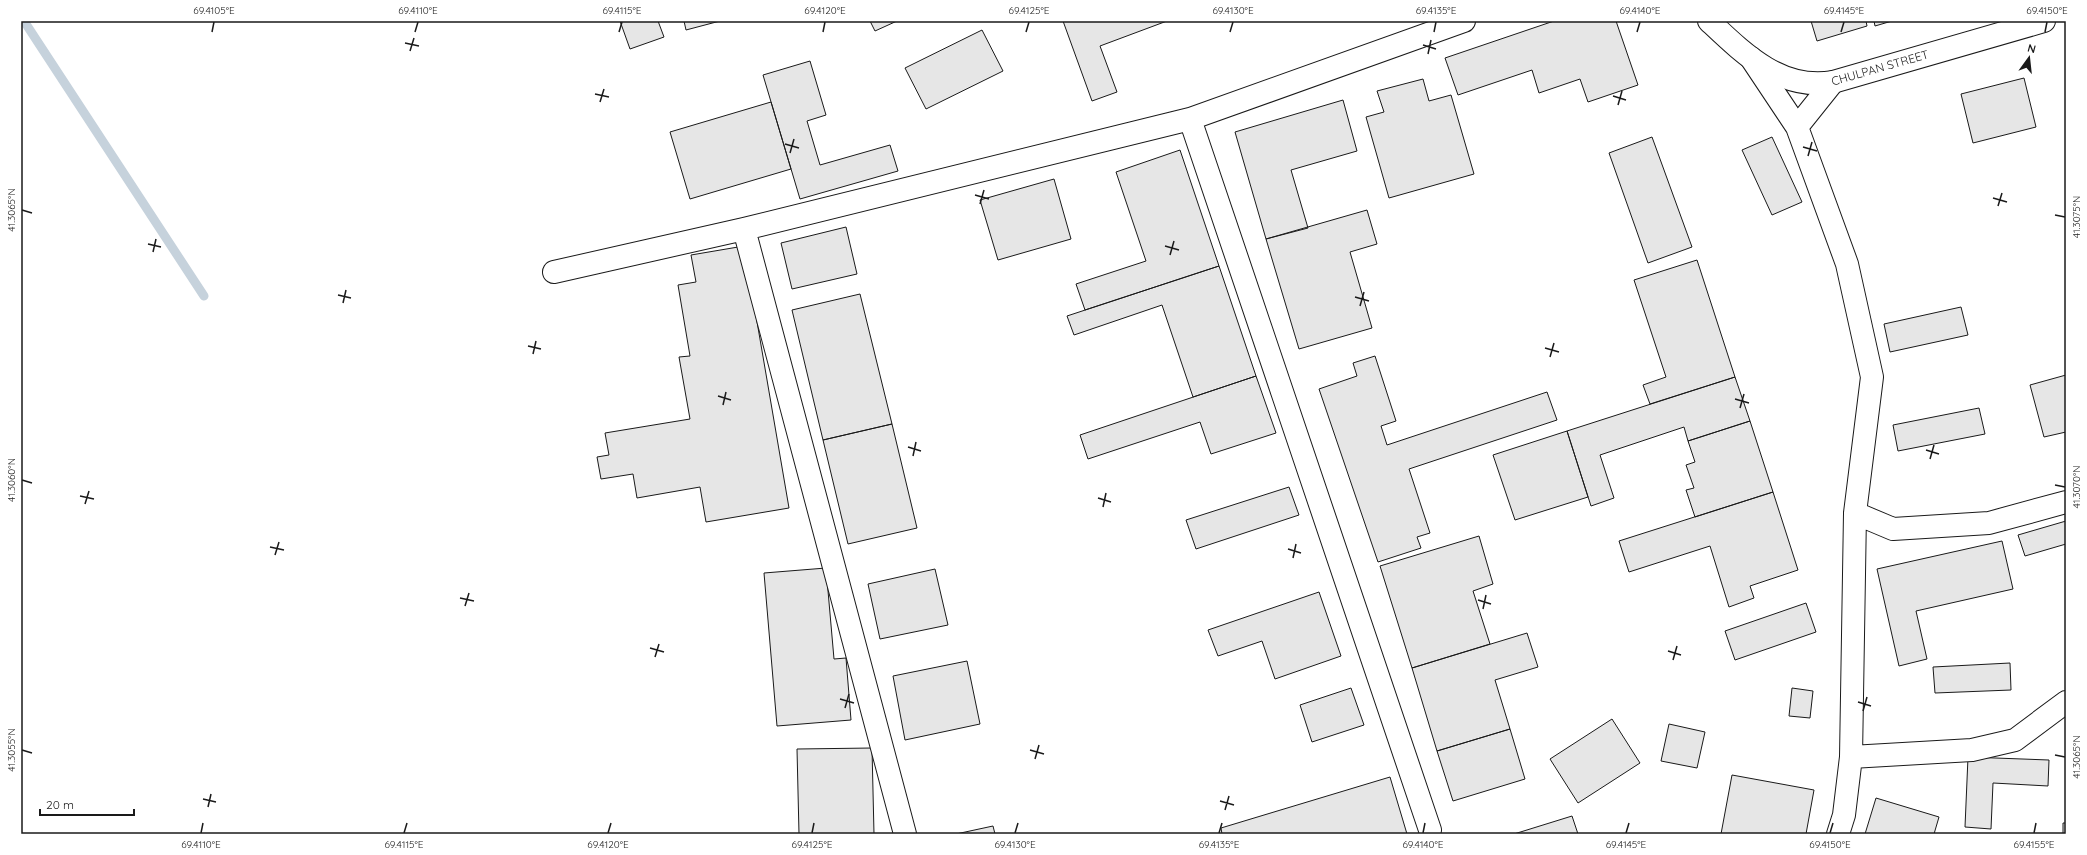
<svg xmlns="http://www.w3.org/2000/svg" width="2087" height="855" viewBox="0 0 2087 855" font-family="Quicksand,sans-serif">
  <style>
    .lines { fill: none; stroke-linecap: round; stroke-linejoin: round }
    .stream { stroke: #c6d2dc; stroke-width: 9 }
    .building { fill: #e6e6e6; stroke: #1a1a1a }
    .minor-casing { stroke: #1a1a1a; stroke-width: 24 }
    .major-casing { stroke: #1a1a1a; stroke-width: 24 }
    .minor { stroke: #fff; stroke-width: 22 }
    .major { stroke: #fff; stroke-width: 22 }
    .ticks { fill: none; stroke: #1a1a1a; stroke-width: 1.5 }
    .labels { text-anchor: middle; stroke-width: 3; stroke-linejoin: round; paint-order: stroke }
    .street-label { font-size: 12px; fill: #1a1a1a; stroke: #fff }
    .neatline { fill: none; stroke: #1a1a1a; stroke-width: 1.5 }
    .ticks-label { font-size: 10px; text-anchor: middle; fill: #1a1a1a }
  </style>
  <rect width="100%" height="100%" fill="#fff"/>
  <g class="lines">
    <path class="stream" d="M 24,21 L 204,296"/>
  </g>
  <path class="building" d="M 620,21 L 658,21 L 664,37 L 630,49 Z
    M 684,21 L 720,21 L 686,30 Z
    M 870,21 L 897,21 L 875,31 Z
    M 1063,21 L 1167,21 L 1100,46 L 1117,92 L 1092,101 Z
    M 1554,21 L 1616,21 L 1638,85 L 1588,102 L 1580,79 L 1539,93 L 1532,70 L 1458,95 L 1445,58 Z
    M 1811,21 L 1866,21 L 1867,26 L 1817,41 Z
    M 1874,21 L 1892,21 L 1875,26 Z
    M 982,30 L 1003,71 L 926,109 L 905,68 Z
    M 810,61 L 826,115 L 807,121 L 820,165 L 890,145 L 898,171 L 800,199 L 763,75 Z
    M 2024,78 L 2036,127 L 1973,143 L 1961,94 Z
    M 1423,79 L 1429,101 L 1451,95 L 1474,174 L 1389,198 L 1366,117 L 1384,112 L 1377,91 Z
    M 1343,100 L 1357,151 L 1291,170 L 1308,228 L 1266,239 L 1235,132 Z
    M 771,102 L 791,169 L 690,199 L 670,132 Z
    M 1652,137 L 1692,247 L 1648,263 L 1609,153 Z
    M 1772,137 L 1802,202 L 1772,215 L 1742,150 Z
    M 1180,150 L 1219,266 L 1085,310 L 1076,284 L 1146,261 L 1116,172 Z
    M 1054,179 L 1071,239 L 998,260 L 980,200 Z
    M 1367,210 L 1377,244 L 1350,252 L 1372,328 L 1299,349 L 1266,239 Z
    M 846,227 L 857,274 L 792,289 L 781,243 Z
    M 744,246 L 789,508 L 706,522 L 700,487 L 637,498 L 633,474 L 601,479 L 597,457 L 609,455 L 605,433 L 690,419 L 679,357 L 690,356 L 678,285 L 696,282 L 691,255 Z
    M 1697,260 L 1735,377 L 1650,404 L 1643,385 L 1666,377 L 1634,280 Z
    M 1219,266 L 1256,376 L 1193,397 L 1162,305 L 1074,335 L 1067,316 Z
    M 860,294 L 892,424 L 823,440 L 792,310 Z
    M 1961,307 L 1968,335 L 1890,352 L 1884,324 Z
    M 1375,356 L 1396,421 L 1381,426 L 1387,445 L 1547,392 L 1557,420 L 1409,469 L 1430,533 L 1417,537 L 1421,548 L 1378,562 L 1319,389 L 1357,376 L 1353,363 Z
    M 2066,375 L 2066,432 L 2044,437 L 2030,385 Z
    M 1256,376 L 1276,433 L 1211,454 L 1200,422 L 1088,459 L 1080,435 Z
    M 1735,377 L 1750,421 L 1688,441 L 1684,427 L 1600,455 L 1614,498 L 1591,506 L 1567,431 Z
    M 1979,408 L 1985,434 L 1898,451 L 1893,425 Z
    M 1750,421 L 1773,492 L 1695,517 L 1686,490 L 1694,488 L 1686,465 L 1695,462 L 1688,441 Z
    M 892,424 L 917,528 L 848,544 L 823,440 Z
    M 1567,431 L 1588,497 L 1515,520 L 1493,455 Z
    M 1289,487 L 1299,515 L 1196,549 L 1186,520 Z
    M 1773,492 L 1798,570 L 1750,586 L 1754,598 L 1729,607 L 1710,546 L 1629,572 L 1619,541 Z
    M 2066,521 L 2066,544 L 2025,556 L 2018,535 Z
    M 1479,536 L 1493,584 L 1473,591 L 1490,644 L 1412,668 L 1380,566 Z
    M 2002,541 L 2013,589 L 1916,611 L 1927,659 L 1899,666 L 1877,569 Z
    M 826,568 L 834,659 L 846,658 L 851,720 L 777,726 L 764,573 Z
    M 935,569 L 948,625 L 880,639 L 868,584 Z
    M 1319,592 L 1341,656 L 1275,679 L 1262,641 L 1218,656 L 1208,630 Z
    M 1806,603 L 1816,632 L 1735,660 L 1725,631 Z
    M 1527,633 L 1538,667 L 1495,680 L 1510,729 L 1437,751 L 1412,668 Z
    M 967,661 L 980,724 L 905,740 L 893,676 Z
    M 2010,663 L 2011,690 L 1935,693 L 1933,667 Z
    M 1351,688 L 1364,725 L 1312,742 L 1300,705 Z
    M 1792,688 L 1813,691 L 1810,718 L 1789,716 Z
    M 1612,719 L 1640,763 L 1578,803 L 1550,759 Z
    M 1669,724 L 1705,732 L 1697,768 L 1661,761 Z
    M 1510,729 L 1525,779 L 1453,801 L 1437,751 Z
    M 872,748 L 874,834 L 799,834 L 797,749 Z
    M 1968,757 L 2049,760 L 2048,786 L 1993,783 L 1991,829 L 1965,827 Z
    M 1732,775 L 1814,790 L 1806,834 L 1721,834 Z
    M 1390,777 L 1407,834 L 1222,834 L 1221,828 Z
    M 1876,798 L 1939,817 L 1934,834 L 1865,834 Z
    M 1572,816 L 1578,834 L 1514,834 Z
    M 2063,823 L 2066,823 L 2066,834 L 2063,834 Z
    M 993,826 L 995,834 L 956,834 Z"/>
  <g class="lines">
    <defs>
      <path id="minor" d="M 1751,58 L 1797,127
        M 1833,82 L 1797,127 L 1847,264 L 1872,377 L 1855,513 L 1851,757 L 1844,815 L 1838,834
        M 1190,119 L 1430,830
        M 744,229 L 905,834
        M 554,272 L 744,229 L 1190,119 L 1464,21
        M 1855,513 L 1893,529 L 1989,523 L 2066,502
        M 1851,757 L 1972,750 L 2015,740 L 2066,702"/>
      <path id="major" d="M 1709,21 C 1744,54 1781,91 1833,82 L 2044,21"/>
    </defs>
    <use href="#minor" class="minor-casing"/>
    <use href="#major" class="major-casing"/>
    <use href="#minor" class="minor"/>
    <use href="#major" class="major"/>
  </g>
  <path class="ticks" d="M 212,32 L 214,22M 415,32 L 418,22M 619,32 L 622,22M 823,32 L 825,22M 1026,32 L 1029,22M 1230,32 L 1233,22M 1434,32 L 1436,22M 1637,32 L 1640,22M 1841,32 L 1844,22M 2045,32 L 2047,22M 405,43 L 419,46M 1423,45 L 1436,49M 410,51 L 414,38M 1428,54 L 1431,40M 595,94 L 609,97M 1613,96 L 1626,100M 600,102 L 604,89M 1618,105 L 1622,91M 785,144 L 799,148M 1803,147 L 1817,151M 790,153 L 794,139M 1808,156 L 1812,142M 975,195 L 989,199M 1993,198 L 2007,202M 980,204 L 984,190M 1998,206 L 2002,193M 22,210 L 32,213M 2055,215 L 2065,217M 148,244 L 161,247M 1165,246 L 1179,250M 153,252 L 156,239M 1170,255 L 1174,241M 338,295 L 351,298M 1355,297 L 1369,301M 343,303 L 346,290M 1360,306 L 1364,292M 528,346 L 541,349M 1545,348 L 1559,352M 533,354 L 536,341M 1550,357 L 1554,343M 718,396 L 731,400M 1735,399 L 1749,403M 723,405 L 726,392M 1740,408 L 1744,394M 908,447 L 921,451M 1926,450 L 1939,454M 913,456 L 916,442M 1930,459 L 1934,445M 22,480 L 32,483M 2055,485 L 2065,487M 80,496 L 94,499M 1098,498 L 1111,502M 85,504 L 89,491M 1103,507 L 1106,493M 270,547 L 284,550M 1288,549 L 1301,553M 275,555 L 279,542M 1293,558 L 1296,544M 460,598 L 474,601M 1478,600 L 1491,604M 465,606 L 469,593M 1483,609 L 1486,595M 650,648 L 664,652M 1668,651 L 1681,655M 655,657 L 659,644M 1673,660 L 1677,646M 840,699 L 854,703M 1858,702 L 1871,706M 845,708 L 849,694M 1863,711 L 1867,697M 22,750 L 32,753M 1030,750 L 1044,754M 2055,755 L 2065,757M 1035,759 L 1039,745M 203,799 L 216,802M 1220,801 L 1234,805M 208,807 L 211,794M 1225,810 L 1229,796M 201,833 L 203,823M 404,833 L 407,823M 608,833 L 611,823M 812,833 L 814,823M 1015,833 L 1018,823M 1219,833 L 1222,823M 1423,833 L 1425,823M 1626,833 L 1629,823M 1830,833 L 1833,823M 2034,833 L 2036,823"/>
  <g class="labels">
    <g class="street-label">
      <text transform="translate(1880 68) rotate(-16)" y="4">CHULPAN STREET</text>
    </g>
  </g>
  <rect width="2087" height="855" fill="none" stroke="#ffffff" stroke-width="44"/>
  <g transform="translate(2029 58) rotate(15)" stroke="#ffffff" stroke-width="3" paint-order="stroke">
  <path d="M0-3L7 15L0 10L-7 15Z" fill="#1a1a1a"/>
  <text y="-6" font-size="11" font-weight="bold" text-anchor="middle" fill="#1a1a1a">N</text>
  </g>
  <path d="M40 809v6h94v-6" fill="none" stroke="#1a1a1a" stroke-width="2"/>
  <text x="46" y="809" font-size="12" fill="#1a1a1a" stroke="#ffffff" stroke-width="3" paint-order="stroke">20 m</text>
  <rect x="22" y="22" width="2043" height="811" class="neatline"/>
  <g class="ticks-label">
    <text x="214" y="14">69.4105°E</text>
    <text x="418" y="14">69.4110°E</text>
    <text x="622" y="14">69.4115°E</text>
    <text x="825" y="14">69.4120°E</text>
    <text x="1029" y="14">69.4125°E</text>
    <text x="1233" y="14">69.4130°E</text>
    <text x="1436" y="14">69.4135°E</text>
    <text x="1640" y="14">69.4140°E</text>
    <text x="1844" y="14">69.4145°E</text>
    <text x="2047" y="14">69.4150°E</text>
    <text transform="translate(11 210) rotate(-90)" y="4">41.3065°N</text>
    <text transform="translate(2076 217) rotate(-90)" y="4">41.3075°N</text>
    <text transform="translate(11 480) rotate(-90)" y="4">41.3060°N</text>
    <text transform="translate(2076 487) rotate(-90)" y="4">41.3070°N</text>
    <text transform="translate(11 750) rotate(-90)" y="4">41.3055°N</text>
    <text transform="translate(2076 757) rotate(-90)" y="4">41.3065°N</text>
    <text x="201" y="848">69.4110°E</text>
    <text x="404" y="848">69.4115°E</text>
    <text x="608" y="848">69.4120°E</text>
    <text x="812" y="848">69.4125°E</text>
    <text x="1015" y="848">69.4130°E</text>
    <text x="1219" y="848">69.4135°E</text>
    <text x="1423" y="848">69.4140°E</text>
    <text x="1626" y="848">69.4145°E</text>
    <text x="1830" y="848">69.4150°E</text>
    <text x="2034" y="848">69.4155°E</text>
  </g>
</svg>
